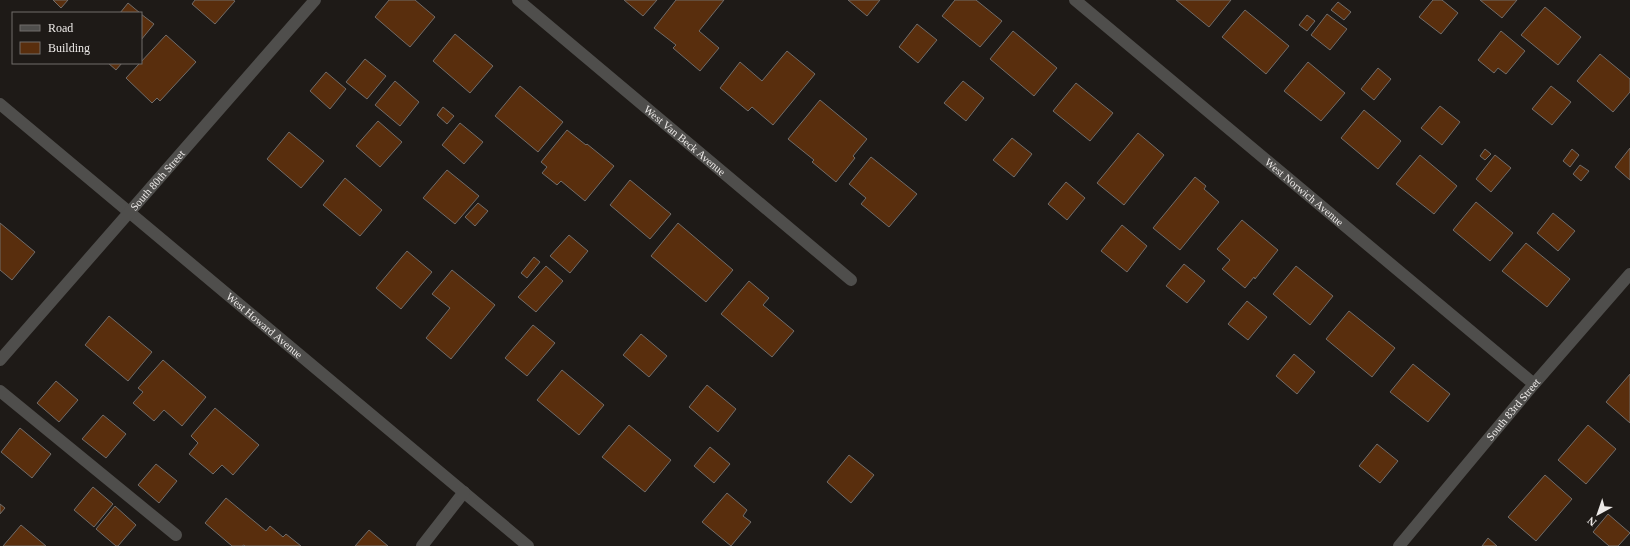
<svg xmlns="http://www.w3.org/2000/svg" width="1630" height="546" viewBox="0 0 1630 546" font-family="Georgia,serif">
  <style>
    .building { fill: #592e0d; stroke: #716c69 }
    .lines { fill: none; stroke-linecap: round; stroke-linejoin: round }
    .minor { stroke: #4f4e4c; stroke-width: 12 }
    .labels { text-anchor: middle; stroke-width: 3; stroke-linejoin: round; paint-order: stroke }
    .street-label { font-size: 11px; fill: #ece9e7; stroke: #1e1a17 }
  </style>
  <rect width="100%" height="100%" fill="#1e1a17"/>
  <path class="building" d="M 53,0 L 68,0 L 61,8 Z
    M 195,0 L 233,0 L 235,1 L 215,24 L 192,4 Z
    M 389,0 L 415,0 L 435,17 L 410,47 L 375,17 Z
    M 624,0 L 657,0 L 643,16 Z
    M 676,0 L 724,0 L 699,31 L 719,48 L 700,71 L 673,48 L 676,45 L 654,28 Z
    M 848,0 L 880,0 L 867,16 Z
    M 955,0 L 976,0 L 1002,21 L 980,47 L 942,16 Z
    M 1176,0 L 1231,0 L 1209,27 Z
    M 1433,0 L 1442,0 L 1458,13 L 1441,34 L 1419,17 Z
    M 1480,0 L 1517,0 L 1502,18 Z
    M 1338,2 L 1351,12 L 1344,20 L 1331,10 Z
    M 128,3 L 140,13 L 120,13 Z
    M 1545,7 L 1581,37 L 1558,65 L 1521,35 Z
    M 1245,10 L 1289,46 L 1266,74 L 1222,37 Z
    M 141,14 L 154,24 L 141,40 Z
    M 1327,14 L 1347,29 L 1330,50 L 1311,35 Z
    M 1307,15 L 1315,21 L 1307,31 L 1299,25 Z
    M 917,24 L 937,40 L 918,63 L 899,47 Z
    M 1013,31 L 1057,68 L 1034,96 L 990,59 Z
    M 1501,31 L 1525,51 L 1506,74 L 1498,68 L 1494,73 L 1478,60 Z
    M 455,34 L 493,66 L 470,93 L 433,61 Z
    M 166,35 L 196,62 L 160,101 L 157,98 L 152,103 L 126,78 Z
    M 787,51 L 815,74 L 773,125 L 752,107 L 748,111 L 720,88 L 740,62 L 762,81 Z
    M 1600,54 L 1630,79 L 1630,92 L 1613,112 L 1577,81 Z
    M 365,59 L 386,76 L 367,99 L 346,82 Z
    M 1308,62 L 1345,93 L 1321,121 L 1284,91 Z
    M 108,63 L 122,63 L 116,70 Z
    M 1378,68 L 1391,79 L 1374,100 L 1361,89 Z
    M 326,72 L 346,89 L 330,109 L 310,91 Z
    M 395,81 L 419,102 L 400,126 L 375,105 Z
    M 963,81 L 984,98 L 966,121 L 944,103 Z
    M 1076,83 L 1113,113 L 1090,141 L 1053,111 Z
    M 520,86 L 563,122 L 538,152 L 495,116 Z
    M 1551,86 L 1571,102 L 1552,125 L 1532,109 Z
    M 820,100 L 867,139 L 853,156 L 855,158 L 836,182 L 812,162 L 814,160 L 788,139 Z
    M 1440,106 L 1460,122 L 1442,145 L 1421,128 Z
    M 443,107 L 454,116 L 447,124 L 437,115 Z
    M 1364,110 L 1401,141 L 1378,169 L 1341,138 Z
    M 378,121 L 402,142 L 380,167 L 356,146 Z
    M 460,123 L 483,142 L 464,164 L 442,145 Z
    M 567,130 L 586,145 L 587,144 L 614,166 L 585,201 L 561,181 L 557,185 L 542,173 L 547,167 L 541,162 Z
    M 289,132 L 324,161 L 301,188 L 267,159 Z
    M 1138,133 L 1164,155 L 1124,205 L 1097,183 Z
    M 1012,138 L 1032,154 L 1014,177 L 993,160 Z
    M 1630,148 L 1630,180 L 1615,167 Z
    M 1485,149 L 1491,154 L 1485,160 L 1480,156 Z
    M 1572,149 L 1579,155 L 1570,167 L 1563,161 Z
    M 1420,155 L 1457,186 L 1434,214 L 1396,184 Z
    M 1495,155 L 1511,168 L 1491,192 L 1476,179 Z
    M 871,157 L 917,194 L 889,227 L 861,204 L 866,198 L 849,184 Z
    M 1580,165 L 1589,171 L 1581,181 L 1573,174 Z
    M 447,170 L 479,196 L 455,224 L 423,198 Z
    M 1195,177 L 1206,186 L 1204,189 L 1219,202 L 1180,250 L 1153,228 Z
    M 345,178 L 382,210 L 360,236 L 323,205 Z
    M 630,180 L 671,214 L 650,239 L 610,205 Z
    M 1066,182 L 1085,198 L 1067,220 L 1048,204 Z
    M 1476,202 L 1513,233 L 1490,261 L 1453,230 Z
    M 478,203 L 488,211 L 475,226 L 465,217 Z
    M 1553,213 L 1575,231 L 1558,251 L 1537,233 Z
    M 1242,220 L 1278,250 L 1255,279 L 1254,277 L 1245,288 L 1222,269 L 1230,260 L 1217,249 Z
    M 0,223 L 35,252 L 12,280 L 0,270 Z
    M 678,223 L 733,270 L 706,302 L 651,256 Z
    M 1122,225 L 1147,246 L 1127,272 L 1101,251 Z
    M 569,235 L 588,251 L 570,273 L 550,256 Z
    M 1526,243 L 1570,279 L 1547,307 L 1502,271 Z
    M 407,251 L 432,272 L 401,309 L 376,288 Z
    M 534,257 L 540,262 L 527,278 L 521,273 Z
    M 1184,264 L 1205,281 L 1187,303 L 1166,286 Z
    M 546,266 L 563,281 L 536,312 L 518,297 Z
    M 1296,266 L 1333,296 L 1310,325 L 1273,294 Z
    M 452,270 L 495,305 L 451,359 L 426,338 L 450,308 L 432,294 Z
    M 749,281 L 769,298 L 763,305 L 794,331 L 772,357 L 721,314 Z
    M 1247,301 L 1267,317 L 1248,340 L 1228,324 Z
    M 1349,311 L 1395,348 L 1372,377 L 1326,339 Z
    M 109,316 L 152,352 L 128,381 L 85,345 Z
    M 533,325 L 555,343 L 527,376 L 505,358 Z
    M 641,334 L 667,356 L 649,377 L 623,355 Z
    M 1294,354 L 1315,372 L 1297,394 L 1276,376 Z
    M 163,360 L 206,397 L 182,426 L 164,410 L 154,421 L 133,403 L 143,392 L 138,388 Z
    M 1413,364 L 1450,394 L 1428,422 L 1390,392 Z
    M 562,370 L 604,405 L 579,435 L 537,400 Z
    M 1630,374 L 1630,423 L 1606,402 Z
    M 56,381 L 78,400 L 59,422 L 37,403 Z
    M 707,385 L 736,409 L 718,432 L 689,407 Z
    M 215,408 L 259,445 L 233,475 L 222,465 L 213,474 L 189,454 L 198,443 L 191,436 Z
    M 103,415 L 126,434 L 106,458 L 82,439 Z
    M 629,425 L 671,460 L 645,492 L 602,457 Z
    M 1588,425 L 1616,449 L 1586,484 L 1558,460 Z
    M 20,428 L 51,454 L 32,478 L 1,452 Z
    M 1377,444 L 1398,461 L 1380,483 L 1359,466 Z
    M 710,447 L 730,464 L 714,483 L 694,466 Z
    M 849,455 L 874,475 L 851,503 L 827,482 Z
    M 156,464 L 177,481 L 159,503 L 138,485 Z
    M 1545,475 L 1572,499 L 1536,541 L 1508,517 Z
    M 93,487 L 113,504 L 94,527 L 74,510 Z
    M 727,493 L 747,510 L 743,516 L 751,522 L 731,546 L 702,522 Z
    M 226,498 L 266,531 L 270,526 L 283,537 L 286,534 L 301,546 L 245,546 L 244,545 L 242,546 L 232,546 L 205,523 Z
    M 0,504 L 5,508 L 0,514 Z
    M 115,506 L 136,525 L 118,546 L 116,546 L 96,529 Z
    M 1608,514 L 1630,533 L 1618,546 L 1609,546 L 1593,532 Z
    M 21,525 L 46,546 L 3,546 Z
    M 369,530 L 388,546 L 355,546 Z
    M 1488,538 L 1497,546 L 1482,546 Z"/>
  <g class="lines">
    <g class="minor">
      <path id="s1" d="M 518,0 L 851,280"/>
      <path id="s2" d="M 1075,0 L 1534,384"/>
      <path id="s3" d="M 0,104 L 528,546"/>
      <path id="s4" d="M 0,360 L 315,0"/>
      <path d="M 0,391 L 176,535"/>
      <path d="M 422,546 L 464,492"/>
      <path id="s5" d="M 1399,546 L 1534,384 L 1630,274"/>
    </g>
  </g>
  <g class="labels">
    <g class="street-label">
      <text dy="4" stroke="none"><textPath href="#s1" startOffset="218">West Van Beck Avenue</textPath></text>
      <text dy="4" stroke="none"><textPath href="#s4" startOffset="239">South 80th Street</textPath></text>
      <text dy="4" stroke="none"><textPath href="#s2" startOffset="299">West Norwich Avenue</textPath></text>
      <text dy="4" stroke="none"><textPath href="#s3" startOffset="345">West Howard Avenue</textPath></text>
      <text dy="4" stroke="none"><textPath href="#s5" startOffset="178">South 83rd Street</textPath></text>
    </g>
  </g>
  <rect x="12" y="12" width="130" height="52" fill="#1e1a17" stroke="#706d6a"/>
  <rect x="20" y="25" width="20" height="6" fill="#4f4e4c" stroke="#706d6a"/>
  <text x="48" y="32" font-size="12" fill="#ece9e7">Road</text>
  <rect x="20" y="42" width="20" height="12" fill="#592e0d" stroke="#706d6a"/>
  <text x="48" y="52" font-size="12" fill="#ece9e7">Building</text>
  <g transform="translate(1598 514) rotate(220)" stroke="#1e1a17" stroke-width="3" paint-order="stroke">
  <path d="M0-3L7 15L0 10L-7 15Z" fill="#ece9e7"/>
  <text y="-6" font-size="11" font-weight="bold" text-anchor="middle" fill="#ece9e7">N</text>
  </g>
</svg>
